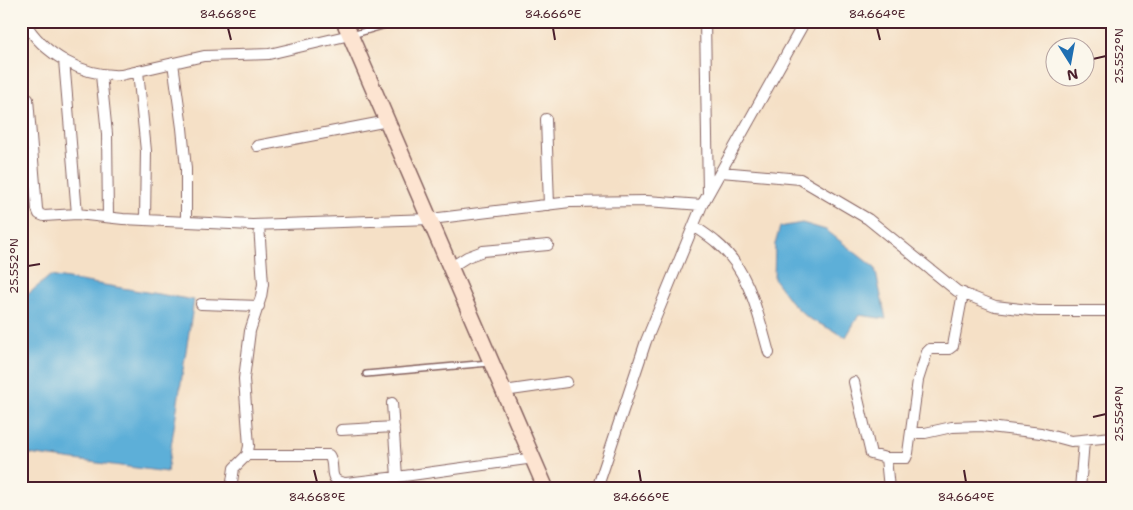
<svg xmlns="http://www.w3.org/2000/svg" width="1133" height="510" viewBox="0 0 1133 510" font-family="'Shantell Sans',sans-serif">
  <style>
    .water { fill: #5dafd8; stroke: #546782 }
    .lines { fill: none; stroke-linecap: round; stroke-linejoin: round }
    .lane-casing { stroke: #866361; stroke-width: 8 }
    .street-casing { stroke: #866361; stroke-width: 12 }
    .secondary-casing { stroke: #866361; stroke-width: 18 }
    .lane { stroke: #fff; stroke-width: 5 }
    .street { stroke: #fff; stroke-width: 10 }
    .secondary { stroke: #fde4d1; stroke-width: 15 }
    .ticks { fill: none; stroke: #4a1f2b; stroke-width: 2 }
    .neatline { fill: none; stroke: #4a1f2b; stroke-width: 2 }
    .ticks-label { font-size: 12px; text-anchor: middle; fill: #4a1f2b }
  </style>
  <rect width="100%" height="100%" fill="#fbf7ec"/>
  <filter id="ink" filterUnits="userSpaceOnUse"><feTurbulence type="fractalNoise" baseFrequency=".02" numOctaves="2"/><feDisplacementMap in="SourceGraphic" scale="10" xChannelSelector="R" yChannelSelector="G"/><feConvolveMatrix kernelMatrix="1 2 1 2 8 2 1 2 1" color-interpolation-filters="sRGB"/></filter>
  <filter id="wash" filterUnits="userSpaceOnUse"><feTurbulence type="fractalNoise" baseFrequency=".0096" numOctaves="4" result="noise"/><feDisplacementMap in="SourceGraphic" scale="20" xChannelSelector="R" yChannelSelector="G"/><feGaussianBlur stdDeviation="1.12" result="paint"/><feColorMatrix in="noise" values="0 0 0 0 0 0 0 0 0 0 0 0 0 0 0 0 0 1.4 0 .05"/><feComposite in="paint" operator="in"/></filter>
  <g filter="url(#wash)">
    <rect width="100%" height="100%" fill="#f5e0c6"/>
    <path class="water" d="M 802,223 L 826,230 L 875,268 L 886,319 L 859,315 L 846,337 L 808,318 L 791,302 L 774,279 L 775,244 L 780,227 Z
      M 50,276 L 194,300 L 167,472 L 21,453 L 21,300 Z"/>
  </g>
  <g filter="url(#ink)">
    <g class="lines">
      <defs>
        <path id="lane" d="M 352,35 L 399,21
          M 366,374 L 489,363"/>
        <path id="street" d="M 24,21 C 43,54 83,77 121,75 L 204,56 L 269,54 L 350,35
          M 705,21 L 708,193
          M 64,60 L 77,214
          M 173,63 L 182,128 L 186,169 L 186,222
          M 138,71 L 146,151 L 145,219
          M 101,75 L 107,134 L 108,217
          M 28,99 L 37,209 L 39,214 L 44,216 L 77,214 L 123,219 L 252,225 L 431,219 L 570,202 L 647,201 L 702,205
          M 546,119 L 549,205
          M 257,146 L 388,121
          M 721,172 L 800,179 L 868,219 L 957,291 L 995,306 L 1038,311 L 1112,311
          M 694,226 C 701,231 709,236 716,242 C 749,269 758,314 769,353
          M 451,267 L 467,257 L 483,251 L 548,245
          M 201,304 L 259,306
          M 854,382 L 871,454 L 886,458 L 906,458 L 908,453 L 918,380 L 927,352 L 930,349 L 949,349 L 953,346 L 963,293
          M 504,391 L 567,382
          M 341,430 L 394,427
          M 911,433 L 925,433 L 952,427 L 981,426 L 1041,433 L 1071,441 L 1112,437
          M 247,455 L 329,455 C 337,467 325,481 346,483 L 397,477 L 392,403
          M 886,458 L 889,489
          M 397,477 L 534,458
          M 231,489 L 234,468 L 247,455 L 249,446 L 244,379 L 250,331 L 261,297 L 263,284 L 259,225
          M 597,489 L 646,341 L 702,205 L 805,21
          M 1080,489 L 1084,441"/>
        <path id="secondary" d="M 344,21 L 546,489"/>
      </defs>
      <use href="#lane" class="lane-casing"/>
      <use href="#street" class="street-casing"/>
      <use href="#secondary" class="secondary-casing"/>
      <use href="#lane" class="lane"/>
      <use href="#street" class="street"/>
      <use href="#secondary" class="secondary"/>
    </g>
  </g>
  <path class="ticks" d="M 228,28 L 231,40M 553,28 L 555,40M 877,28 L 880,40M 1093,59 L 1106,56M 28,266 L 40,264M 1093,417 L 1106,414M 314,470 L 317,482M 639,470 L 641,482M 964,470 L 966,482"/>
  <rect width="1133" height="510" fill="none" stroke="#fbf7ec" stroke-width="55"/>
  <g transform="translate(1070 62) rotate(169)"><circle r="24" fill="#fbf7ec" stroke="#b4a19f"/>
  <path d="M0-4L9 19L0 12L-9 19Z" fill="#1f6fb2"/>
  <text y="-8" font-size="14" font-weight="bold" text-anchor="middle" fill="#4a1f2b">N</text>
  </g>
  <rect x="28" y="28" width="1078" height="454" class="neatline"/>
  <g class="ticks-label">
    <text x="228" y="18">84.668°E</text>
    <text x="553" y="18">84.666°E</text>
    <text x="877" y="18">84.664°E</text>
    <text transform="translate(1119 56) rotate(-90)" y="4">25.552°N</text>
    <text transform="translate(14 266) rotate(-90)" y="4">25.552°N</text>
    <text transform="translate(1119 414) rotate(-90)" y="4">25.554°N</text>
    <text x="317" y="501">84.668°E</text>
    <text x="641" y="501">84.666°E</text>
    <text x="966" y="501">84.664°E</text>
  </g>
</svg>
